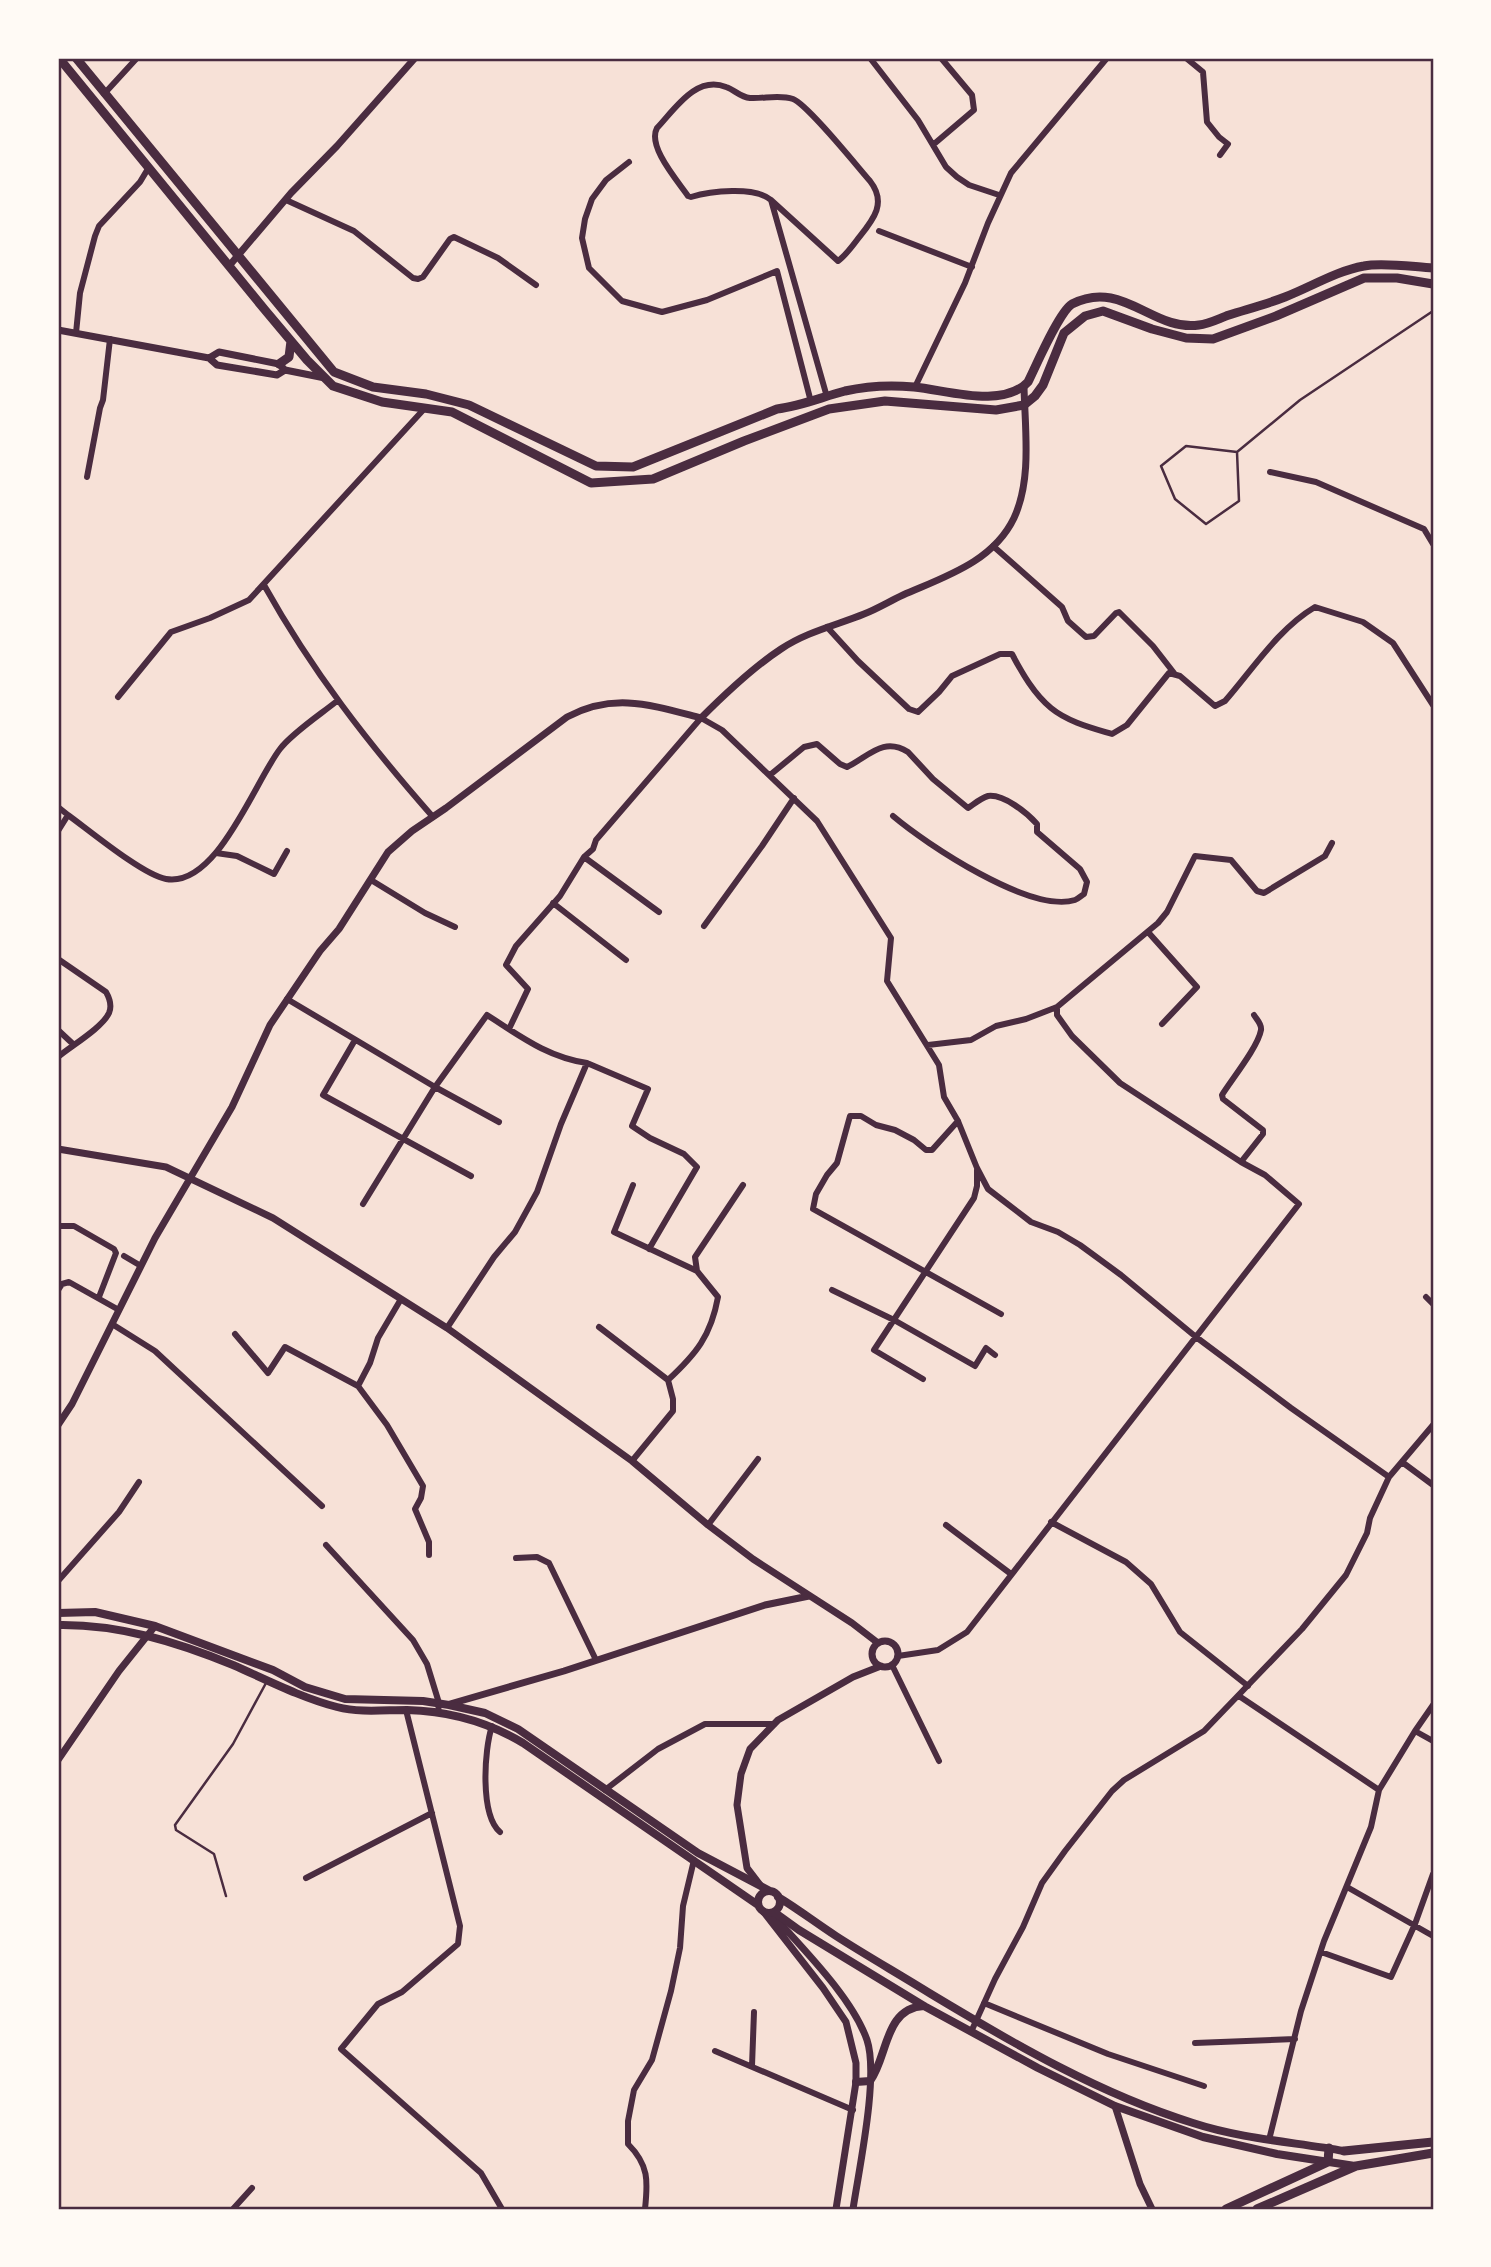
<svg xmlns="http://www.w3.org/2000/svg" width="1491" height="2267" viewBox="0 0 1491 2267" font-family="Overpass,sans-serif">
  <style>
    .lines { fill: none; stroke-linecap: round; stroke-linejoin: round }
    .service { stroke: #4a2c40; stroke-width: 2.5 }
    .minor { stroke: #4a2c40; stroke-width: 6 }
    .tertiary { stroke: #4a2c40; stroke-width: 7 }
    .secondary { stroke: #4a2c40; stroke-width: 8 }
    .primary { stroke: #4a2c40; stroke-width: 9 }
    .neatline { fill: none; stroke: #4a2c40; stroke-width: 2.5 }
  </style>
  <rect width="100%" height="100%" fill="#f7e1d7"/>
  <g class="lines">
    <path class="service" d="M 1237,452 L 1239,501 L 1206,524 L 1175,499 L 1161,466 L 1186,446 L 1237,452 L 1300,400 L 1433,311
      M 226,1896 L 214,1854 L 176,1830 L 175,1825 L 233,1744 L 266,1683"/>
    <path class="minor" d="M 870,58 L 918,120 L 946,167 L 957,177 L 969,185 L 999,195
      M 1186,58 L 1203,72 L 1207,122 L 1219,137 L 1228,144 L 1220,155
      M 104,94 L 137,58
      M 934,144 L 974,110 L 972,95 L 941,58
      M 629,162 L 606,180 L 592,199 L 585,219 L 582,238 L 589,268 L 622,301 L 662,312 L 707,300 L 777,271 L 811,402
      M 286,200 L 354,231 L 413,278 L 418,279 L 423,277 L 450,239 L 454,237 L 498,258 L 536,285
      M 771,200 L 838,261 C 845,256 851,248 857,240 C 872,221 888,204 870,181 C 856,165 808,105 793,99 C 779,94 764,99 750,98 C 740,97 735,90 726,87 C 696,75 675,109 657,128 C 647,146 677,180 688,196 L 691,197 C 710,191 755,186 771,200 L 827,397
      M 879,231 L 972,267
      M 76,333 L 80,293 L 95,236 L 99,226 L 140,182 L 149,167
      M 915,387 L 965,283 L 988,223 L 1011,173 L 1107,58
      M 1270,472 L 1316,482 L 1424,529 L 1433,544
      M 87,477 L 100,408 L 103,400 L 110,339
      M 993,546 L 1062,607 L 1068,621 L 1086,637 L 1094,636 L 1116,613 L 1119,612 L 1153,646 L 1174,673
      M 264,585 C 312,671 368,743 433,817
      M 827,627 L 858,661 L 909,709 L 918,712 L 939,692 L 952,676 L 1000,654 L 1012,654 C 1022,673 1034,694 1051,708 C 1068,722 1092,728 1112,734 L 1127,725 L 1169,673 L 1180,676 L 1215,706 L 1225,701 C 1253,669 1278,629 1315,607 L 1363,622 L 1393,643 L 1433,705
      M 118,697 L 171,632 L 210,618 L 249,600 L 425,408
      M 770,775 L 804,747 L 817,744 L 840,764 L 847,767 C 868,757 883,736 908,752 L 933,779 L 968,808 C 974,804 981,798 988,796 C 1004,794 1027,813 1037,824 L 1037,832 L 1080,869 L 1087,882 L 1084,894 C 1081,896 1078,899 1075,900 C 1031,914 926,844 893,816
      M 58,807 L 68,815 L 58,831
      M 68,815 C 90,831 143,875 166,879 C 217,888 255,781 280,749 C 292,733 321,714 337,701
      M 216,853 L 237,856 L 274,874 L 287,851
      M 584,857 L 659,912
      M 371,880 L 425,913 L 455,927
      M 553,903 L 626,960
      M 704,926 L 762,846 L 794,798
      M 1148,932 L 1197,987 L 1162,1024
      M 58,959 L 106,992 C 110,999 112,1006 109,1013 C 102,1028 71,1046 58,1057
      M 287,999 L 435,1087 L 499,1122
      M 509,1029 L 528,989 L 506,965 L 516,946 L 560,896 L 584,857 L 593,849 L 596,840 L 701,718 L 722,730 L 817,821 L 891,938 L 887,981 L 939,1065 L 944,1097 L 958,1121 L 977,1168 L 988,1189 L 1031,1222 L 1058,1232 L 1080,1245 L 1121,1275 L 1196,1337 L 1291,1408 L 1389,1477
      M 58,1030 L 73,1044
      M 355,1040 L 323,1095 L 471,1176
      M 928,1045 L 971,1040 L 996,1026 L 1026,1019 L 1057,1007
      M 587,1063 L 648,1089 L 632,1126 L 650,1138 L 684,1154 L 697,1167 L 649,1249
      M 958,1121 L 932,1150 L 926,1150 L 914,1140 L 895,1130 L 876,1125 L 861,1116 L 850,1116 L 837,1163 L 827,1175 L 816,1194 L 813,1209 L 1001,1314
      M 1241,1162 L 1263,1134 L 1263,1130 L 1223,1099 L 1222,1095 C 1232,1079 1258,1047 1261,1030 C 1262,1024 1257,1020 1254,1015
      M 633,1185 L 614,1232 L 697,1271 L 718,1297 C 711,1336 696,1354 668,1380
      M 363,1204 L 435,1087 L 487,1015 C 520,1036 547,1057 587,1063 L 561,1124 L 537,1192 L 515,1232 L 494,1257 L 447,1328
      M 58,1226 L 74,1226 L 114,1249 L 116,1253 L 99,1297
      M 124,1256 L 141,1266
      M 697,1271 L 695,1257 L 743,1185
      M 58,1290 L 62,1284 L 69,1282 L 119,1310
      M 832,1290 L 894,1320 L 975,1366 L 986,1348 L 995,1355
      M 1426,1297 L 1433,1304
      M 401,1299 L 378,1338 L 370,1363 L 358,1386 L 387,1425 L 423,1486 L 421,1498 L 415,1509 L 429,1542 L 429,1555
      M 112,1324 L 155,1351 L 322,1506
      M 599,1327 L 668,1380 L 673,1399 L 673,1411 L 632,1461
      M 235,1334 L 268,1373 L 285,1347 L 358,1386
      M 923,1379 L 874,1350 L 974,1198 L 977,1186 L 977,1170
      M 1402,1462 L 1433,1485
      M 1051,1522 L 1126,1562 L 1151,1584 L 1180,1632 L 1248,1686
      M 708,1525 L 758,1459
      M 946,1525 L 1011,1574
      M 326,1545 L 413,1640 L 427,1664 L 439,1703 L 438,1713
      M 516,1558 L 537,1557 L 549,1563 L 596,1660
      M 58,1581 L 119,1512 L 139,1482
      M 898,1656 L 938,1650 L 967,1632 L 1299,1204 L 1265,1175 L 1241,1162 L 1120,1083 L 1072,1036 L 1057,1015 L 1057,1007 L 1158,923 L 1167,912 L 1195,856 L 1231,860 L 1257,891 L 1264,893 L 1325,856 L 1332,843
      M 892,1665 L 939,1761
      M 1239,1696 L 1379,1790 L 1371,1827 L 1324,1941 L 1301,2011 L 1269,2140
      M 406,1710 L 460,1926 L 458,1944 L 402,1992 L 378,2004 L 341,2049 L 481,2173 L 502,2209
      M 492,1726 C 484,1750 480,1815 500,1832
      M 1415,1731 L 1433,1705
      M 605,1790 L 658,1749 L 705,1724 L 774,1724
      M 1379,1790 L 1415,1731 L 1433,1741
      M 306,1878 L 432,1813
      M 1347,1887 L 1433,1936
      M 1321,1952 L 1391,1977 L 1415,1924 L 1433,1874
      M 984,2003 L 1108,2054 L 1204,2086
      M 971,2032 L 995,1979 L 1023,1927 L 1042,1883 L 1065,1851 L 1112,1791 L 1124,1780 L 1204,1731 L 1302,1629 L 1346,1575 L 1367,1533 L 1370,1518 L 1389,1477 L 1433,1425
      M 1195,2043 L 1295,2039
      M 715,2051 L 853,2110
      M 752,2066 L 754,2012
      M 233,2209 L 252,2188
      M 645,2209 C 648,2181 649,2165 628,2144 L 628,2121 L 634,2090 L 652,2060 L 671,1991 L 680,1948 L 683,1906 L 694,1860"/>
    <path class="tertiary" d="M 229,266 L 291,193 L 337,146 L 415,58
      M 58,330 L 209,358
      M 219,352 L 279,364 L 285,370 L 277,375 L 217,365 L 209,358 Z
      M 285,370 L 325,378
      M 58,1149 L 166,1167 L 273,1218 L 447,1328 L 632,1461 L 708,1525 L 753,1559 L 852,1623 L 878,1643
      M 58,1425 L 72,1404 L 155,1238 L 232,1107 L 270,1025 L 320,951 L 339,929 L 388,852 L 412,831 L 446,808 L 567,717 C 614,692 651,705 701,718 C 725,694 752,668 781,649 C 806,632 837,625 864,614 C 877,609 890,601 903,595 C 944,577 993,562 1014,518 C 1032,479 1025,430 1024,387
      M872 1654a13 13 0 1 1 26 0a13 13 0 1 1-26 0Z
      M 450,1704 L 564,1671 L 765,1605 L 809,1596
      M 58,1760 L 119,1671 L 155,1626
      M 760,1885 L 747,1868 L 737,1805 L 741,1774 L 750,1749 L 778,1720 L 853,1677 L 881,1666
      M 763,1911 L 823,1988 L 846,2022 L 856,2063 L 856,2082 L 836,2209
      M 771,1913 C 801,1947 852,1997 867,2040 C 879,2076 859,2169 853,2209
      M 1115,2106 L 1140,2184 L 1152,2209"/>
    <path class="secondary" d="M 58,1613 L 95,1612 L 155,1626 L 273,1670 L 305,1687 L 345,1699 L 423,1701 L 449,1705 L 485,1713 L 518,1729 L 698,1853 L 770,1891
      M 58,1625 C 119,1624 177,1642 233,1665 C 267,1680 302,1698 337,1707 C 360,1713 384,1710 407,1710 C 448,1711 488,1722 523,1743 L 758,1905
      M758 1902a11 11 0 1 1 22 0a11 11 0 1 1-22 0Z
      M 778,1897 C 798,1909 816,1923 836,1936 C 867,1956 899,1974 931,1994 C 1014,2044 1100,2094 1193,2123 C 1242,2139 1294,2142 1344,2151
      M 774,1912 L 799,1930 L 924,2006 L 1038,2068 L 1115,2106 L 1203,2137 L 1277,2154 L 1355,2166
      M 856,2082 L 870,2081 C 888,2057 884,2008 924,2006"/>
    <path class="primary" d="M 59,58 L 265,310 L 307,360 L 333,386 L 382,402 L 452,412 L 591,483 L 653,479 L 744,441 L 829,409 L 885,401 L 996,410 L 1024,405 L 1035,396 L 1043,385 L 1064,333 L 1085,316 L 1103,311 L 1152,329 L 1186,338 L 1213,339 L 1276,316 L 1364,278 L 1397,278 L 1433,284
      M 76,58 L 334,372 L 373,387 L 426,394 L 469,405 L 596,466 L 633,467 L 777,409 C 801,406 822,397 845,391 C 867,386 892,385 914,387 C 947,390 1002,409 1028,382 C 1036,366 1059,312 1072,304 C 1122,278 1153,332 1199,325 C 1209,324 1220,318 1229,315 C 1248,309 1267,304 1285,297 C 1311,287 1336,271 1364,266 C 1382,262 1414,267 1433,268
      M 279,364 L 289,357 L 291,341
      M 1344,2151 L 1433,2142
      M 1226,2209 L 1328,2162 L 1329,2148
      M 1257,2209 L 1356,2166 L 1433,2153"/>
  </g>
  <rect width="1491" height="2267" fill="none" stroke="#fffaf5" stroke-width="119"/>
  <rect x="60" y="60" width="1372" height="2148" class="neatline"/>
</svg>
